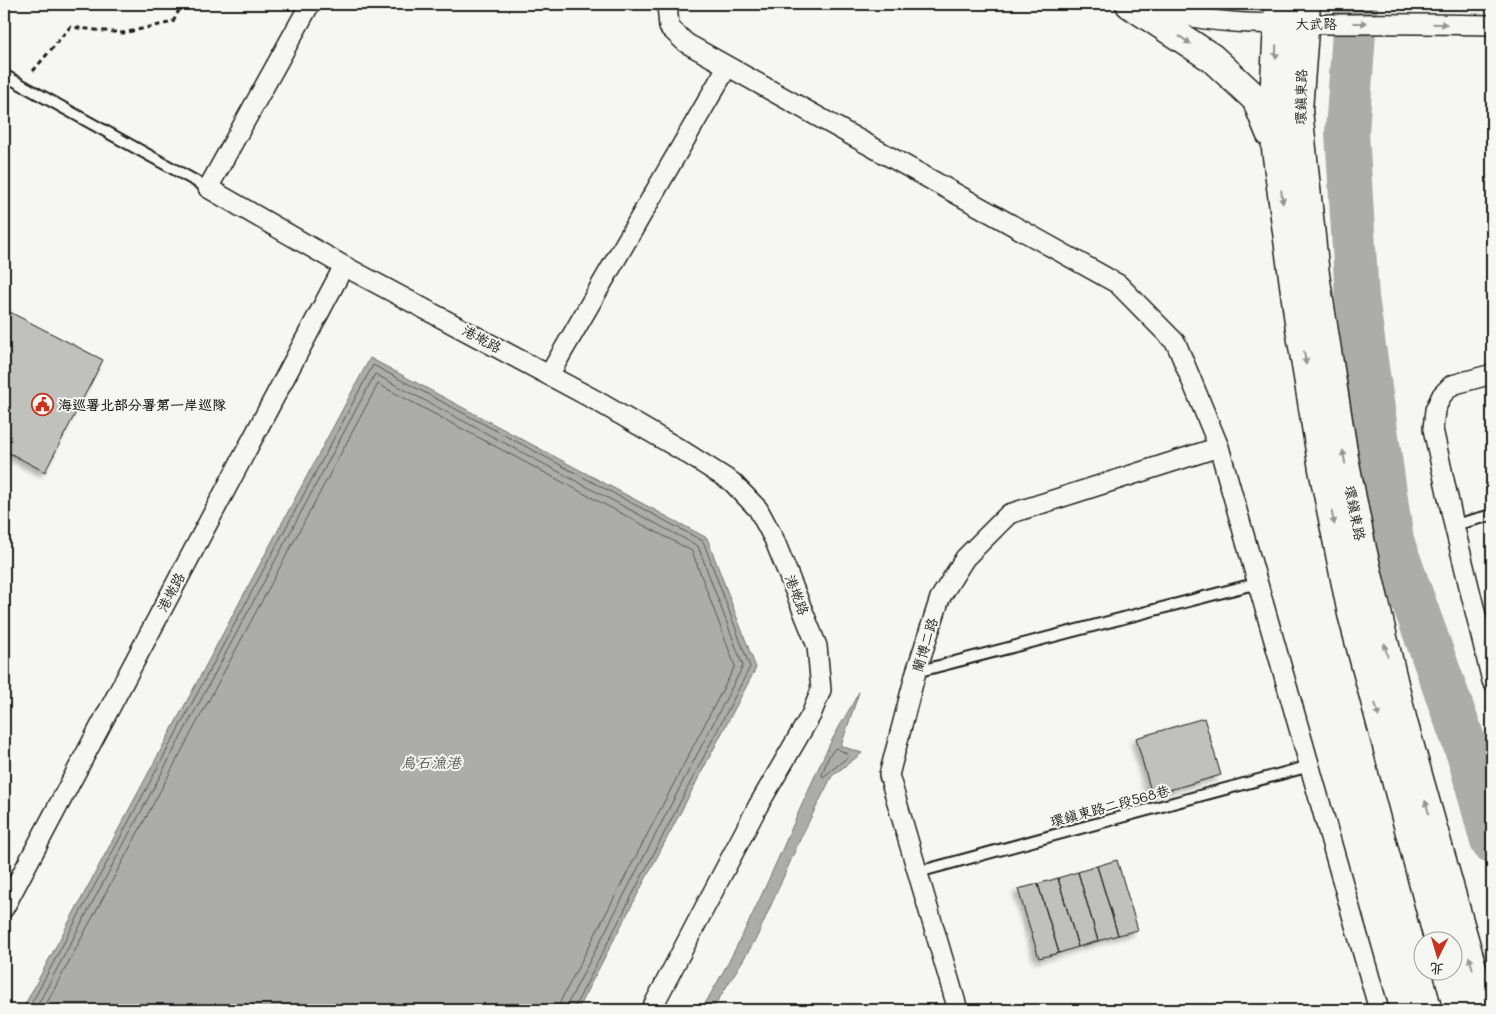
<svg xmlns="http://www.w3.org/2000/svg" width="1496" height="1014" viewBox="0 0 1496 1014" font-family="Mali,'LXGW WenKai TC',sans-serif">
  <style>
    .water { fill: #acaca9; stroke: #727271 }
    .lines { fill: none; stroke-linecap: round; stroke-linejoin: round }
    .shore { stroke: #565654; stroke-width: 1 }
    .river { stroke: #acaca9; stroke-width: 44 }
    .building { fill: #c0c0bd; stroke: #1c1c1c; filter: url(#shadow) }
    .lane-casing { stroke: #1c1c1c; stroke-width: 14 }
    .street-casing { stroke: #1c1c1c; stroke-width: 22 }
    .secondary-casing { stroke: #1c1c1c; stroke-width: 31 }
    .path { stroke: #1c1c1c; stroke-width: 3; stroke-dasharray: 5 4; stroke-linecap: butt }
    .lane { stroke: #f6f6f2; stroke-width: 10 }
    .street { stroke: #f6f6f2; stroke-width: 19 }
    .secondary { stroke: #f6f6f2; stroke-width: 28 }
    .oneway { fill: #949492 }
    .labels { text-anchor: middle; stroke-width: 4; stroke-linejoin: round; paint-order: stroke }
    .street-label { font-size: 14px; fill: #1c1c1c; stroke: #f6f6f2 }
    .poi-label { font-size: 14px; font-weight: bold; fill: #1c1c1c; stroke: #f6f6f2; text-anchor: start }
    .water-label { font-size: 15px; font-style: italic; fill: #565654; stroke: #f6f6f2 }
  </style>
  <defs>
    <filter id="shadow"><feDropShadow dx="-4.5" dy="4.5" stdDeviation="2.5" flood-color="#0004"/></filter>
  </defs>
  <rect width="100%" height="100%" fill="#f6f6f2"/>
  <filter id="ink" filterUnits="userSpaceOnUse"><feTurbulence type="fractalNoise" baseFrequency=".02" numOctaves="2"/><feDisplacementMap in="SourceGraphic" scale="10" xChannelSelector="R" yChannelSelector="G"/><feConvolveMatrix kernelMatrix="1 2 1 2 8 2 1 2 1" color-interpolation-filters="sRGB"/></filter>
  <g filter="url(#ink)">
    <path class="water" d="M 370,358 L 707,538 L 756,668 L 577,1010 L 22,1010 Z
      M 859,692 L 841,746 L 862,753 L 832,776 L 802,835 L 756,939 L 712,1010 L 701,1010 C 751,929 784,842 824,756 C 834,734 848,713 859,692 Z"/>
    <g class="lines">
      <path class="shore" d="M 836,748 L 847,754 L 848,757 L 823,777 L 822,774 L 829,756 Z
        M 28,1010 L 373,365 L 703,541 L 750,667 L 573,1010
        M 35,1010 L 375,374 L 698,546 L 743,666 L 568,1003 L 566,1010
        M 43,1010 L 378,384 L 692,551 L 735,666 L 561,1000 L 559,1010"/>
      <path class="river" d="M 1356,4 L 1347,132 L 1357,298 L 1392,541 L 1470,759 L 1492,841"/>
    </g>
    <path class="building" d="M 4,309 L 103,360 L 45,472 L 4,450 Z
      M 1204,718 L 1221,775 L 1152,795 L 1136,738 Z
      M 1117,860 L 1138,930 L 1118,935 L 1097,866 Z
      M 1097,866 L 1118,935 L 1098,941 L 1078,872 Z
      M 1078,872 L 1098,941 L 1078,947 L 1058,878 Z
      M 1058,878 L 1078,947 L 1059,953 L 1038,884 Z
      M 1038,884 L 1059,953 L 1039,958 L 1018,889 Z"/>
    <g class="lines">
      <defs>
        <path id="lane" d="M 4,75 L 208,188
          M 1454,525 L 1492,515
          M 916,672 L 1258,583
          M 918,872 L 1310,766"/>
        <path id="street" d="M 310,4 L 208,188 L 344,266 L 597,401 L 683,451 L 732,482 L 758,509 L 774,539 L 817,646 L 821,690 L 811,715 L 758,806 L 651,1010
          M 667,4 L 669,27 L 686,43 L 1118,284 L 1176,343 L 1219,447 L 1379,1010
          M 1143,4 C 1205,27 1278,24 1343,24 C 1393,23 1443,24 1492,25
          M 1492,374 L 1452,385 L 1442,395 L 1435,410 L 1433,429 L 1454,525 L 1492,681
          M 549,375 L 727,67
          M 4,908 L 344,266
          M 958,1010 L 889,775 L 916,672 L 940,598 L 965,558 L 1009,514 L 1219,447"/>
        <path id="secondary" d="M 1130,4 L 1212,58 L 1256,99 L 1270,133
          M 1279,4 L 1274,101 L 1276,149 L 1299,322 L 1323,469 L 1352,614 L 1439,942
          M 1306,4 L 1298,110 L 1315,275 L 1344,458 L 1362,549 L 1403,722 L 1484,1010
          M 1448,972 L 1458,1010"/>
      </defs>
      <use href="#lane" class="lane-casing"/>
      <use href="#street" class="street-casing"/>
      <use href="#secondary" class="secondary-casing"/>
      <path class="path" d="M 33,71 L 70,27 L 123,33 L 173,22 L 182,4
        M 4,843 L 13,844"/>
      <use href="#lane" class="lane"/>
      <use href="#street" class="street"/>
      <use href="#secondary" class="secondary"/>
    </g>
    <defs><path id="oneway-solid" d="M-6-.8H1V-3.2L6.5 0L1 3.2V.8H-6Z" transform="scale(1.25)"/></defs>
    <g class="oneway">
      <use href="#oneway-solid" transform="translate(1360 23)"/>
      <use href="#oneway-solid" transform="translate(1440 24) rotate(1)"/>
      <use href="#oneway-solid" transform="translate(1185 40) rotate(34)"/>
      <use href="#oneway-solid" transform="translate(1276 52) rotate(92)"/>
      <use href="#oneway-solid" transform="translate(1282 197) rotate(83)"/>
      <use href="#oneway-solid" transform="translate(1305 358) rotate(81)"/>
      <use href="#oneway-solid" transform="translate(1344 457) rotate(-100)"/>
      <use href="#oneway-solid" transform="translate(1333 518) rotate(78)"/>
      <use href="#oneway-solid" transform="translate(1386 650) rotate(-103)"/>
      <use href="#oneway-solid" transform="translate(1377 710) rotate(76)"/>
      <use href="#oneway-solid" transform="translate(1427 807) rotate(-106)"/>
      <use href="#oneway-solid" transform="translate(1471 963) rotate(-106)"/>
    </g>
  </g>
  <defs>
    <symbol id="civic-ring" viewBox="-11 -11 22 22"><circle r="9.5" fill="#f6f6f2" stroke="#c8321e" stroke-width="1.5"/><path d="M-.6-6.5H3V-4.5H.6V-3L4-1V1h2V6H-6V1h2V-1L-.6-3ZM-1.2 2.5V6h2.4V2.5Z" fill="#c8321e"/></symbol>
  </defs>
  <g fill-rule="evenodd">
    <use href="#civic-ring" x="30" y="392" width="25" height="25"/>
  </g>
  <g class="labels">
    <g class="street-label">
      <text x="1316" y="29">大武路</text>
      <text transform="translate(1301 97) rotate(-89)" y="5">環鎮東路</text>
      <text transform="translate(482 339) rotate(28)" y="5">港墘路</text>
      <text transform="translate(1355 513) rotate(79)" y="5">環鎮東路</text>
      <text transform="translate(171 592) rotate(-62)" y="5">港墘路</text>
      <text transform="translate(797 595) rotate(69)" y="5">港墘路</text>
      <text transform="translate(925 645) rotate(-73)" y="5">蘭博二路</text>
      <text transform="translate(1110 806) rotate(-15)" y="5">環鎮東路二段568巷</text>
    </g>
    <g class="poi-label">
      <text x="58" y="410">海巡署北部分署第一岸巡隊</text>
    </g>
    <g class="water-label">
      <text x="431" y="768">烏石漁港</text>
    </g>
  </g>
  <rect width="1496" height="1014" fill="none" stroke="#f6f6f2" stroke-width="20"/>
  <rect x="10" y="10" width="1476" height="994" fill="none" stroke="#1c1c1c" stroke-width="2" filter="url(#ink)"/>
  <g transform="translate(1438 956) rotate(185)"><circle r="24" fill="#f6f6f2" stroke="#9f9f9c"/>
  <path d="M0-4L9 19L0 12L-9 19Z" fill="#c8321e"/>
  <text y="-8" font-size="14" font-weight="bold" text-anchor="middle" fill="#1c1c1c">北</text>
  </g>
</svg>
